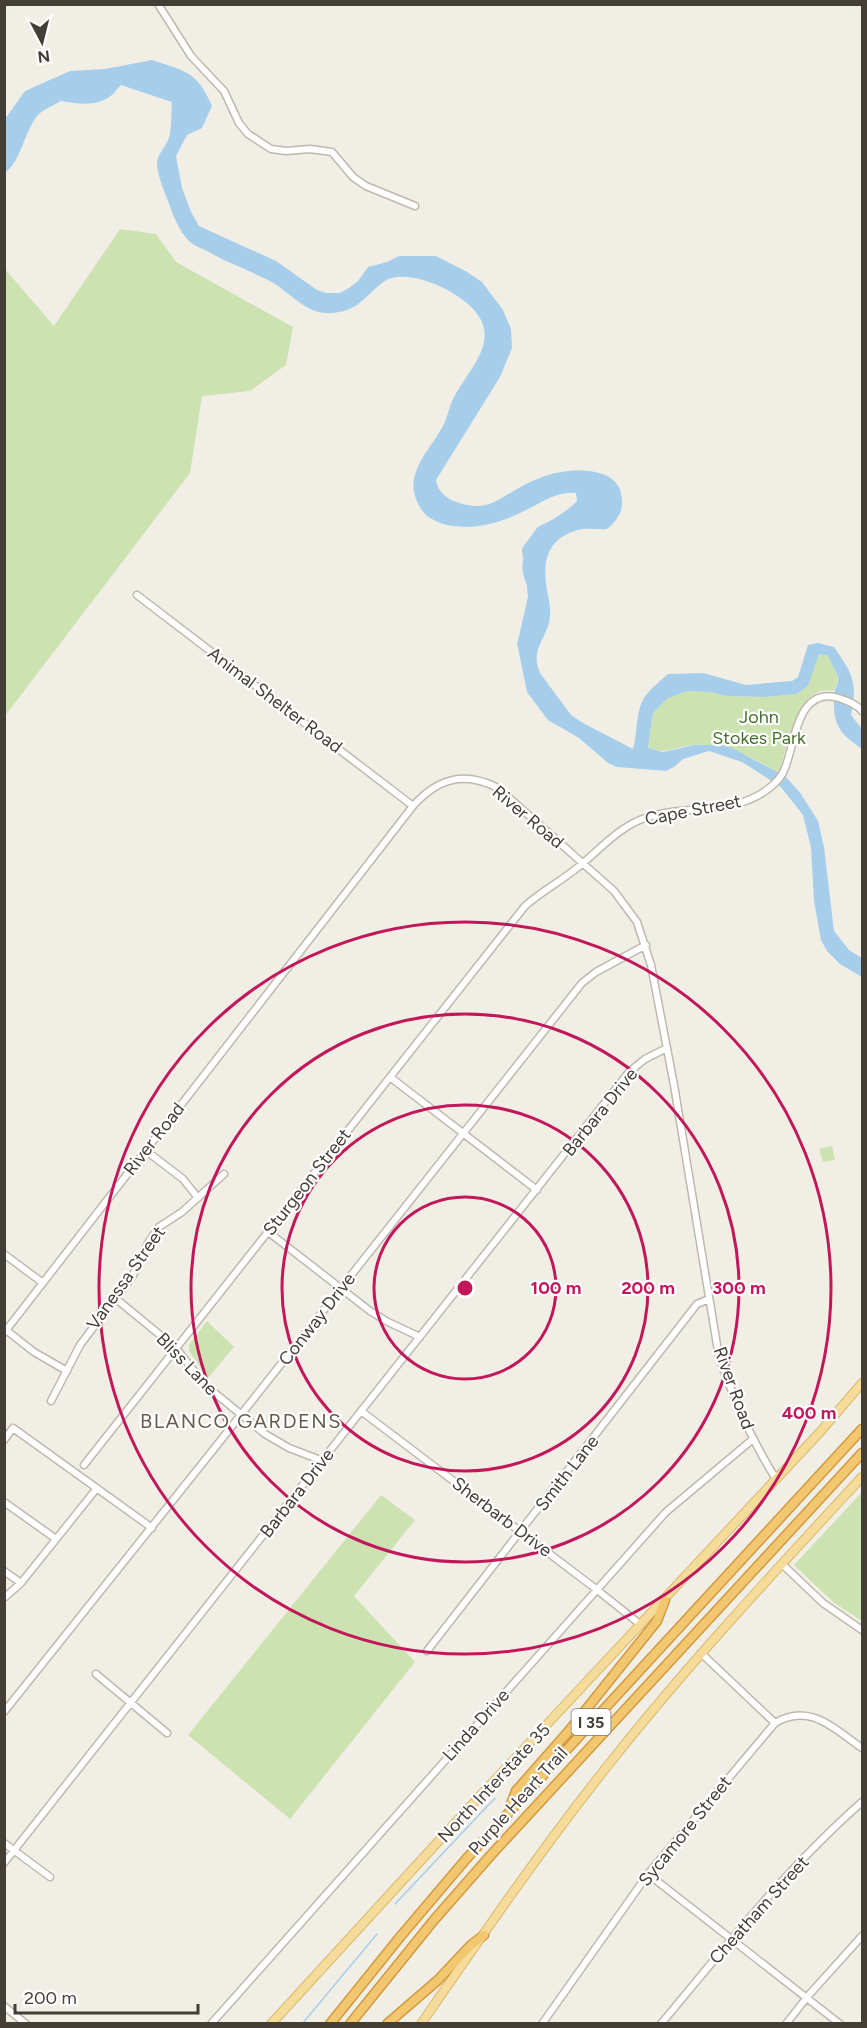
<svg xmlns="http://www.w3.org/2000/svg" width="867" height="2028" viewBox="0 0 867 2028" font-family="Figtree,sans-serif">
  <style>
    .green { fill: #cce3b1 }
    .water { fill: #a6ceea }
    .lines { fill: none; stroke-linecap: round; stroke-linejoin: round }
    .stream { stroke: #a6ceea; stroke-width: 1.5 }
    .river { stroke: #a6ceea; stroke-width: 10 }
    .minor-casing { stroke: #bfb8ac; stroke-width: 9 }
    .major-casing { stroke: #d9b86c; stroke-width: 10 }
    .highway-casing { stroke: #d09b41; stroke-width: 11 }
    .minor { stroke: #fff; stroke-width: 6 }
    .major { stroke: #f6dc9a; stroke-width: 8 }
    .highway { stroke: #f2c770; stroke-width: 8 }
    .ring { fill: none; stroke: #c2185b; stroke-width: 3 }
    .labels { text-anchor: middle; stroke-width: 4.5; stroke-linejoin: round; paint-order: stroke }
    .shield { fill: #fff; stroke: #7b7872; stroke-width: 1.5 }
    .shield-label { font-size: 16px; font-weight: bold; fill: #433e36 }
    .street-label { font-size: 18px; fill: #433e36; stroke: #fff }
    .park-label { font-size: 18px; fill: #47702e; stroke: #fff }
    .neighbourhood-label { font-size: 20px; letter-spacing: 1.5px; fill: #655c4e; stroke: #fff }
    .centre { fill: #c2185b; stroke: #fff; stroke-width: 3 }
    .ring-label { font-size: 18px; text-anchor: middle; font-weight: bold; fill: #c2185b; stroke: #fff; stroke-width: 4.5; stroke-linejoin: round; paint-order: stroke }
  </style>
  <rect width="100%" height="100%" fill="#f1eee6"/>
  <path class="green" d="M 120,229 L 156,234 L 176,262 L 293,327 L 286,365 L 250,391 L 202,396 L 190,473 L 5,716 L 5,269 L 54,326 Z
    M 818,654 L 828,656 C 834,668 843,679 833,691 C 798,682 786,750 779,773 C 753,757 725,743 694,745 C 676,746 668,755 648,748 L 653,713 L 668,698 L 688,691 L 711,692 L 726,696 L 766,697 L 797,694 L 808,686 Z
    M 832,1146 L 835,1160 L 823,1162 L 819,1149 Z
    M 207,1321 L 234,1347 L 208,1378 L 189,1351 L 189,1345 Z
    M 862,1492 L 862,1621 L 833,1602 L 794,1565 Z
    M 381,1495 L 415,1520 L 354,1596 L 415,1662 L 290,1819 L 188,1735 Z"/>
  <path class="water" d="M 152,60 C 185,71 197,71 212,106 L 202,128 L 187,135 L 176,156 L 182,188 L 191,212 L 199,226 L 276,261 L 317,290 L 326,293 L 340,293 L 349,288 L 358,281 L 368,267 L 387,262 L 399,256 L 436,256 L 467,272 L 482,282 L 503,310 L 511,329 L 512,348 L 500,377 L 436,480 C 438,499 462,506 479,506 C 491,506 501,498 512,492 C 538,476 569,465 599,473 C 615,477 622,487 622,502 C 623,512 615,523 607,529 C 597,530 584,527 575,531 C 549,539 543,559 546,583 C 547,593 551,605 550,615 C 549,638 529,648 540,673 L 571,715 L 583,723 L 633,749 C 638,733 635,713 644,698 C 650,689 660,681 668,674 L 703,673 L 746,685 L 792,681 L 798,677 L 808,645 L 818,643 L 834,647 C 852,673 858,682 851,715 L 862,729 L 862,749 C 838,733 833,724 834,695 C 834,688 839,685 838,678 C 836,670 831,663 828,656 L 819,654 L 808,686 L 797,694 L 766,697 L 726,696 L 711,692 L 688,691 L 668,698 L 653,713 L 648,748 L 663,752 L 694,745 L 722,745 L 734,749 L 785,776 L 801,794 L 818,821 L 824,847 L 834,931 L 849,950 L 862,958 L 862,977 L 840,964 L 827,951 L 821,940 L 814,901 L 811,847 L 803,815 L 781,787 L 742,762 L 709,751 L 683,759 L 674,767 L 666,771 L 617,767 L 608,763 L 579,738 L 548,720 L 527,692 L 517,643 C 522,633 532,621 532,609 C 533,586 514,574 527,551 C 532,542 543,527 551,521 C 560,514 569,510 577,501 L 576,493 C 555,491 540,504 522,512 C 498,524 469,531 443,524 C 435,521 426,517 421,509 C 415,499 411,487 415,475 C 420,456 435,442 444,424 C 448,415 450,404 455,395 C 473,364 504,336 468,304 C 450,288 404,266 382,283 C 363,298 359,310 333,313 C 307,316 290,292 270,281 C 248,270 226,262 205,250 C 200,248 193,245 189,241 C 179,231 173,215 168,201 C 164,190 157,175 157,162 C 158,154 166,146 169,138 C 172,127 171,113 172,102 L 121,85 C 117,88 116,92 112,95 C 97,107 78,104 61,101 C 54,105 42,110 37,116 C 24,133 21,161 5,173 L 5,119 L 25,91 L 70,71 L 105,69 Z"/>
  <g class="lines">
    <path class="stream" d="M 395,1904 L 495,1798
      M 302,2024 L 377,1934"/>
    <path class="river" d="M 529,564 L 527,550 L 541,531 L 555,524
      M 523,641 L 533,597 L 532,588"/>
    <defs>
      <path id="minor" d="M 158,4 L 191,56 L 224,91 L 239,123 L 248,134 L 271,149 L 286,151 L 310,149 L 332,152 L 353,177 L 366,186 L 415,206
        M 137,595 L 413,806
        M 390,1077 L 537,1190
        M 145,1150 L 183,1179 L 198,1198
        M 267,1231 L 370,1311 L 388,1322 L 420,1337
        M 4,1254 L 43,1283
        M 115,1298 L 176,1348 L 205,1385 L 265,1434 L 289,1448 L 323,1461
        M 6,1330 L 34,1352 L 67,1371
        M 4,1333 L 413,806 C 438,778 464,771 498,788 L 614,891 L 637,922 L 651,965 L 674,1085 L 719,1357 C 734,1400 752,1441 776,1479
        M 51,1401 L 80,1345 L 133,1275 L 148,1243 L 159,1227 L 182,1212 L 224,1174
        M 361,1411 L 596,1589 L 641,1625
        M 4,1440 L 13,1428 L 152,1528
        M 84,1465 L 525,906 C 543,890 565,879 583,863 C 602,847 621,826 645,818 C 685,804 733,816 768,789 C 776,783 782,777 785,768 C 795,744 797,685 839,698 C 848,701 856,704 862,711
        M 4,1502 L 56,1539
        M 782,1564 L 823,1603 L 862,1630
        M 4,1571 L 21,1583
        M 4,1598 L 21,1583 L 97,1488
        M 427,1651 L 697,1304 L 709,1299
        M 701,1653 L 775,1723
        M 96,1674 L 167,1733
        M 4,1712 C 198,1470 390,1227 582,983 L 596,972 L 646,945
        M 4,1843 L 50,1877
        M 4,1863 L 629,1072 L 645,1059 L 667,1048
        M 648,1874 L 840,2024
        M 4,2006 L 26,2024
        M 211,2024 L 666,1512 L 753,1439
        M 542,2024 L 648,1874 L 775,1723 C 810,1702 834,1729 862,1748
        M 661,2024 C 725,1947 787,1868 862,1802
        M 786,2024 L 808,1996 L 862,1936"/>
      <path id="major" d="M 271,2024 L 479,1797 L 821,1431 L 862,1383
        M 421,2024 C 483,1934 545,1844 613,1759 C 691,1661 777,1569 862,1477"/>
      <path id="highway" d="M 510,1807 L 516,1791 L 568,1732 L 657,1621 L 665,1600
        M 330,2024 L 400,1937 L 467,1858 L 862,1429
        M 350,2024 L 434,1920 L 491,1855 L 862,1453
        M 387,2024 L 438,1980 L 471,1945 L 484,1935"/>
    </defs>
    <use href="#minor" class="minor-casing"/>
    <use href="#major" class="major-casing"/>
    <use href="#highway" class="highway-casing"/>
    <use href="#minor" class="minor"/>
    <use href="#major" class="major"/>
    <use href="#highway" class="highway"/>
  </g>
  <g class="ring">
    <circle cx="465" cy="1288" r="91"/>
    <circle cx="465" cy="1288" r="183"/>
    <circle cx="465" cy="1288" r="274"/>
    <circle cx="465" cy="1288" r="366"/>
  </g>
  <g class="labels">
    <rect class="shield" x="571.5" y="1709" width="39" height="26" rx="4.5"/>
    <g class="shield-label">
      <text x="591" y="1728">I 35</text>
    </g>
    <g class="street-label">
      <text transform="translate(275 700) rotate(37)" y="6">Animal Shelter Road</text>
      <text transform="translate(693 810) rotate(-11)" y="6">Cape Street</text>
      <text transform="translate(528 817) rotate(40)" y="6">River Road</text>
      <text transform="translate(600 1112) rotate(-51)" y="6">Barbara Drive</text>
      <text transform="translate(154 1139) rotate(-52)" y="6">River Road</text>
      <text transform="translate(307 1182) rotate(-52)" y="6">Sturgeon Street</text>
      <text transform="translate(126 1278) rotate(-55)" y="6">Vanessa Street</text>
      <text transform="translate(317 1319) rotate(-52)" y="6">Conway Drive</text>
      <text transform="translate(187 1364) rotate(46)" y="6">Bliss Lane</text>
      <text transform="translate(734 1388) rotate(70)" y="6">River Road</text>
      <text transform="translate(567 1473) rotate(-52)" y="6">Smith Lane</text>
      <text transform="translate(297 1493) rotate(-52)" y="6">Barbara Drive</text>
      <text transform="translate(502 1517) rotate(37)" y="6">Sherbarb Drive</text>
      <text transform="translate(476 1725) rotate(-48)" y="6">Linda Drive</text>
      <text transform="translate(494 1783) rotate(-47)" y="6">North Interstate 35</text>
      <text transform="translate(518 1801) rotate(-48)" y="6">Purple Heart Trail</text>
      <text transform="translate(685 1831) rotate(-51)" y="6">Sycamore Street</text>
      <text transform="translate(759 1910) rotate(-48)" y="6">Cheatham Street</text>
    </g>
    <g class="park-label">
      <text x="759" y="723">John<tspan x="759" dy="21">Stokes Park</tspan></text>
    </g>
    <g class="neighbourhood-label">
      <text x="241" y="1428">BLANCO GARDENS</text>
    </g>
  </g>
  <circle cx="465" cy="1288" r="9" class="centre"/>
  <g class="ring-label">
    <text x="556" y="1294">100 m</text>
    <text x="648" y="1294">200 m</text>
    <text x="739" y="1294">300 m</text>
    <text x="809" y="1419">400 m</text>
  </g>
  <rect width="867" height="2028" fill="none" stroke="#433e36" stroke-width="12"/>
  <g transform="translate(42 42) rotate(173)" stroke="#ffffff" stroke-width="4.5" paint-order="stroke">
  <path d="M0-4.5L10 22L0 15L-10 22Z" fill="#433e36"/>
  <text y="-9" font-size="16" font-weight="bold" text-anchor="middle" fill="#433e36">N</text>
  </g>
  <path d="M15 2004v9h183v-9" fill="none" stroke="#433e36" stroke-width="3"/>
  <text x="24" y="2004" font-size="18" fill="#433e36" stroke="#ffffff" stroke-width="4.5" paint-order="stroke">200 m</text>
</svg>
